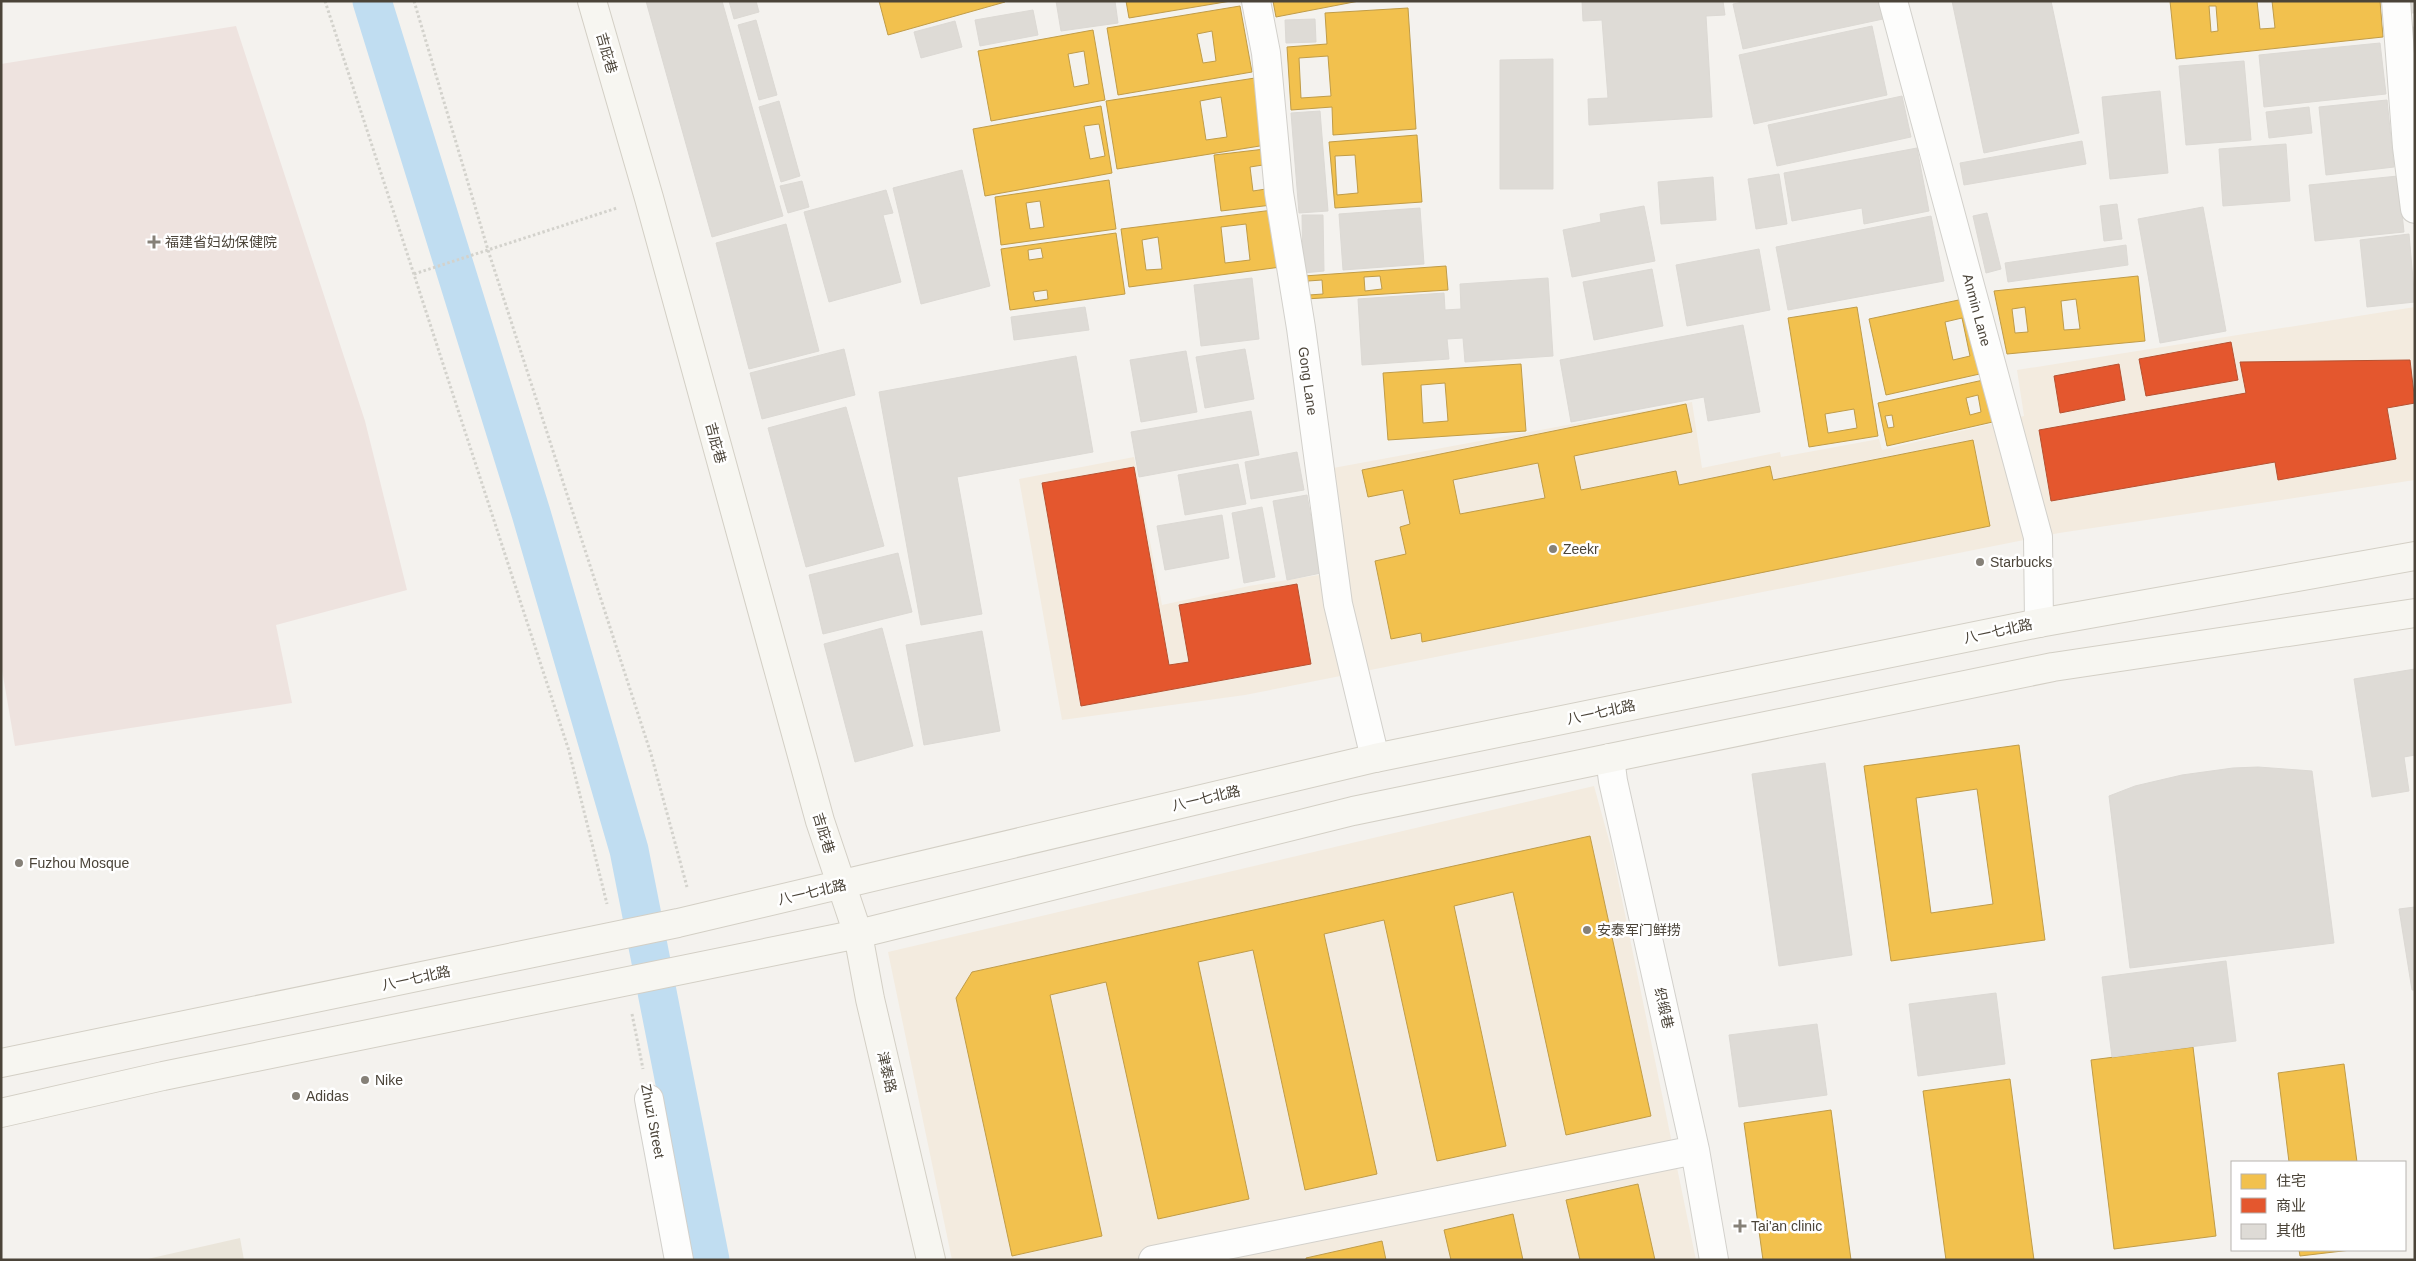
<svg xmlns="http://www.w3.org/2000/svg" width="2416" height="1261" viewBox="0 0 2416 1261" font-family="Arial,'Noto Sans SC',sans-serif">
  <style>
    .commercial { fill: #f3ebdf }
    .education { fill: #eae5da }
    .medical { fill: #eee3df }
    .homes { fill: #f2c14e; stroke: #c09c48; fill-rule: evenodd }
    .shops { fill: #e4572e; stroke: #b65131 }
    .lines { fill: none; stroke-linecap: round; stroke-linejoin: round }
    .canal { stroke: #c0ddf1; stroke-width: 39 }
    .building { fill: #dedbd6; stroke: #dcd9d4 }
    .street-casing { stroke: #d2d0cb; stroke-width: 30 }
    .secondary-casing { stroke: #d3cfc5; stroke-width: 30 }
    .path { stroke: #d3d2cc; stroke-width: 3; stroke-dasharray: 2.5 2.5; stroke-linecap: butt }
    .street { stroke: #fdfdfc; stroke-width: 28 }
    .secondary { stroke: #f7f6f1; stroke-width: 28 }
    .poi-dot { fill: #868178; stroke: #fff; stroke-width: 2 }
    .labels { text-anchor: middle; stroke-width: 5; stroke-linejoin: round; paint-order: stroke }
    .street-label { font-size: 14px; fill: #4b4439; stroke: #fff }
    .poi-label { font-size: 14px; fill: #4b4439; stroke: #fff; text-anchor: start }
  </style>
  <rect width="100%" height="100%" fill="#f4f2ee"/>
  <path class="commercial" d="M 2415,307 L 2415,480 L 2059,533 L 1245,695 L 1062,720 L 1019,479 L 1134,457 L 1162,605 L 1249,586 L 1325,574 L 1306,473 L 1692,402 L 1702,468 L 1780,452 L 1781,457 L 1879,439 L 1882,450 L 2024,416 L 2017,370 Z
    M 1594,786 L 1612,851 L 1696,1260 L 952,1260 L 888,952 Z"/>
  <path class="education" d="M 240,1238 L 244,1260 L 143,1260 Z"/>
  <path class="medical" d="M 236,26 L 365,421 L 407,590 L 276,625 L 292,703 L 15,746 L 1,664 L 1,64 Z"/>
  <path class="homes" d="M 879,1 L 1005,1 L 1005,2 L 888,35 Z
    M 1126,1 L 1231,1 L 1129,18 Z
    M 1273,1 L 1359,1 L 1276,17 Z
    M 2170,1 L 2257,1 L 2260,29 L 2275,28 L 2272,1 L 2380,1 L 2383,37 L 2176,59 ZM 2209,6 L 2216,6 L 2218,31 L 2211,32 Z
    M 1240,6 L 1252,72 L 1118,95 L 1107,28 ZM 1212,31 L 1216,61 L 1203,63 L 1197,34 Z
    M 1408,8 L 1416,129 L 1333,135 L 1332,107 L 1291,110 L 1287,47 L 1327,44 L 1325,13 ZM 1328,56 L 1331,96 L 1301,98 L 1299,58 Z
    M 1093,30 L 1105,100 L 991,121 L 978,51 ZM 1084,51 L 1089,84 L 1074,87 L 1068,54 Z
    M 1255,78 L 1266,145 L 1117,169 L 1106,101 ZM 1221,97 L 1227,137 L 1206,140 L 1200,101 Z
    M 1101,106 L 1112,173 L 985,196 L 973,129 ZM 1099,124 L 1105,156 L 1090,159 L 1084,126 Z
    M 1417,135 L 1422,202 L 1335,208 L 1329,142 ZM 1355,155 L 1358,193 L 1337,195 L 1335,156 Z
    M 1265,149 L 1272,205 L 1221,211 L 1214,155 ZM 1263,165 L 1266,189 L 1253,191 L 1250,167 Z
    M 1109,180 L 1116,229 L 1001,245 L 995,197 ZM 1040,201 L 1044,227 L 1030,229 L 1026,203 Z
    M 1273,210 L 1281,267 L 1129,287 L 1121,229 ZM 1246,224 L 1250,260 L 1225,263 L 1221,227 ZM 1158,237 L 1162,269 L 1146,270 L 1142,240 Z
    M 1116,233 L 1125,294 L 1010,310 L 1001,249 ZM 1041,248 L 1043,258 L 1029,260 L 1028,250 ZM 1047,290 L 1048,299 L 1035,301 L 1033,292 Z
    M 1446,266 L 1448,290 L 1306,299 L 1304,276 ZM 1380,276 L 1382,289 L 1365,291 L 1364,277 ZM 1322,280 L 1323,294 L 1309,295 L 1308,281 Z
    M 2138,276 L 2145,341 L 2007,354 L 1994,291 ZM 2076,299 L 2080,329 L 2064,330 L 2061,301 ZM 2025,307 L 2028,332 L 2015,333 L 2012,309 Z
    M 1968,298 L 1984,373 L 1886,395 L 1869,319 ZM 1962,318 L 1970,356 L 1953,360 L 1945,322 Z
    M 1857,307 L 1878,436 L 1809,447 L 1788,318 ZM 1854,409 L 1857,428 L 1828,433 L 1825,414 Z
    M 1521,364 L 1526,431 L 1388,440 L 1383,373 ZM 1445,383 L 1448,421 L 1423,423 L 1421,385 Z
    M 1988,379 L 1997,421 L 1887,446 L 1878,403 ZM 1978,395 L 1981,412 L 1970,415 L 1966,398 ZM 1892,415 L 1894,427 L 1888,428 L 1885,416 Z
    M 1686,404 L 1692,432 L 1574,456 L 1581,490 L 1676,471 L 1679,485 L 1770,466 L 1773,480 L 1973,440 L 1990,526 L 1422,642 L 1421,633 L 1391,639 L 1375,561 L 1406,554 L 1400,527 L 1410,524 L 1403,490 L 1368,497 L 1362,470 ZM 1538,463 L 1545,498 L 1460,514 L 1453,480 Z
    M 2019,745 L 2045,940 L 1891,961 L 1864,766 ZM 1977,789 L 1993,904 L 1931,913 L 1916,798 Z
    M 1590,836 L 1651,1116 L 1566,1135 L 1513,892 L 1454,906 L 1506,1146 L 1437,1161 L 1384,920 L 1324,934 L 1377,1174 L 1305,1190 L 1253,950 L 1198,962 L 1249,1199 L 1158,1219 L 1106,982 L 1050,995 L 1102,1236 L 1012,1256 L 956,998 L 972,972 Z
    M 2193,1047 L 2216,1236 L 2114,1249 L 2091,1060 Z
    M 2344,1064 L 2357,1162 L 2289,1162 L 2278,1073 Z
    M 2010,1079 L 2034,1260 L 1946,1260 L 1923,1091 Z
    M 1831,1110 L 1851,1260 L 1763,1260 L 1744,1123 Z
    M 1638,1184 L 1655,1260 L 1580,1260 L 1566,1200 Z
    M 1513,1214 L 1523,1260 L 1451,1260 L 1444,1230 Z
    M 1382,1241 L 1386,1260 L 1306,1260 L 1306,1258 Z
    M 2299,1250 L 2351,1250 L 2300,1256 Z"/>
  <path class="shops" d="M 2231,342 L 2238,380 L 2146,396 L 2139,359 Z
    M 2410,360 L 2415,403 L 2387,408 L 2396,459 L 2278,480 L 2275,462 L 2051,501 L 2039,430 L 2246,393 L 2240,362 Z
    M 2119,364 L 2125,400 L 2060,413 L 2054,376 Z
    M 1134,467 L 1169,665 L 1189,662 L 1179,605 L 1297,584 L 1311,664 L 1081,706 L 1042,483 Z"/>
  <g class="lines">
    <path class="canal" d="M 372,1 L 531,513 L 629,850 L 710,1260"/>
  </g>
  <path class="building" d="M 646,1 L 722,1 L 783,216 L 712,237 Z
    M 729,1 L 756,1 L 759,12 L 734,19 Z
    M 1056,1 L 1115,1 L 1118,23 L 1061,31 Z
    M 1582,1 L 1723,1 L 1725,15 L 1706,16 L 1712,117 L 1589,125 L 1588,99 L 1608,98 L 1602,20 L 1583,21 Z
    M 1747,1 L 1879,1 L 1883,19 L 1743,49 L 1733,4 Z
    M 1952,1 L 2051,1 L 2079,133 L 1984,153 Z
    M 2411,1 L 2415,1 L 2415,13 L 2410,13 Z
    M 1033,10 L 1038,35 L 980,46 L 975,20 Z
    M 1315,19 L 1316,42 L 1286,43 L 1285,20 Z
    M 756,20 L 777,95 L 759,100 L 738,25 Z
    M 955,21 L 962,47 L 921,58 L 914,32 Z
    M 1872,26 L 1887,95 L 1754,124 L 1739,55 Z
    M 2415,27 L 2415,100 L 2408,28 Z
    M 2380,43 L 2386,94 L 2264,107 L 2259,55 Z
    M 1553,59 L 1553,189 L 1500,189 L 1500,60 Z
    M 2244,61 L 2251,140 L 2186,145 L 2179,66 Z
    M 2160,91 L 2168,173 L 2110,179 L 2102,97 Z
    M 1902,96 L 1911,137 L 1777,166 L 1768,125 Z
    M 2387,100 L 2394,167 L 2326,175 L 2319,107 Z
    M 779,101 L 800,176 L 781,182 L 759,107 Z
    M 2309,107 L 2312,133 L 2269,138 L 2266,112 Z
    M 1320,111 L 1328,211 L 1299,213 L 1291,113 Z
    M 2082,141 L 2086,164 L 1964,185 L 1960,163 Z
    M 2286,144 L 2290,201 L 2223,206 L 2219,149 Z
    M 1917,148 L 1929,211 L 1864,224 L 1862,208 L 1792,221 L 1784,173 Z
    M 962,170 L 990,286 L 921,304 L 893,188 Z
    M 1779,174 L 1787,224 L 1756,229 L 1748,179 Z
    M 2398,176 L 2404,232 L 2315,241 L 2309,185 Z
    M 1713,177 L 1716,220 L 1661,224 L 1658,182 Z
    M 802,181 L 809,207 L 788,213 L 780,186 Z
    M 886,190 L 893,213 L 883,215 L 901,282 L 829,302 L 804,212 Z
    M 2117,204 L 2122,239 L 2104,241 L 2100,206 Z
    M 1644,206 L 1655,261 L 1572,277 L 1563,230 L 1601,222 L 1600,214 Z
    M 2203,207 L 2226,331 L 2160,343 L 2138,219 Z
    M 1420,208 L 1424,264 L 1343,270 L 1339,214 Z
    M 1987,213 L 2001,269 L 1986,273 L 1973,216 Z
    M 1302,215 L 1323,215 L 1324,271 L 1303,273 Z
    M 1931,216 L 1944,281 L 1788,310 L 1776,247 Z
    M 786,224 L 819,351 L 749,369 L 716,243 Z
    M 2409,234 L 2415,302 L 2367,307 L 2360,240 Z
    M 2126,245 L 2128,265 L 2008,282 L 2005,263 Z
    M 1759,249 L 1770,310 L 1687,326 L 1676,265 Z
    M 1652,269 L 1663,326 L 1594,340 L 1583,282 Z
    M 1252,278 L 1259,339 L 1201,346 L 1194,285 Z
    M 1548,278 L 1553,356 L 1465,362 L 1463,338 L 1447,339 L 1449,359 L 1362,365 L 1358,299 L 1444,293 L 1445,310 L 1461,309 L 1460,284 Z
    M 1085,307 L 1089,330 L 1014,340 L 1011,317 Z
    M 1743,325 L 1760,412 L 1708,421 L 1704,397 L 1571,422 L 1560,360 Z
    M 844,349 L 855,395 L 762,419 L 750,373 Z
    M 1245,349 L 1254,399 L 1205,408 L 1196,357 Z
    M 1186,351 L 1197,412 L 1141,422 L 1130,360 Z
    M 1076,356 L 1093,452 L 957,477 L 982,614 L 921,625 L 879,392 Z
    M 846,407 L 884,546 L 806,567 L 768,428 Z
    M 1251,411 L 1259,455 L 1139,477 L 1131,432 Z
    M 1297,452 L 1304,490 L 1251,499 L 1245,462 Z
    M 1238,464 L 1246,504 L 1185,515 L 1178,475 Z
    M 1307,495 L 1321,573 L 1287,580 L 1273,501 Z
    M 1262,507 L 1275,577 L 1244,583 L 1232,513 Z
    M 1222,515 L 1229,558 L 1165,570 L 1157,526 Z
    M 898,553 L 912,612 L 823,634 L 809,575 Z
    M 882,628 L 913,746 L 855,762 L 824,644 Z
    M 982,631 L 1000,731 L 924,745 L 906,645 Z
    M 2415,669 L 2415,755 L 2404,757 L 2409,791 L 2372,797 L 2354,679 Z
    M 1825,763 L 1852,955 L 1779,966 L 1752,774 Z
    M 2258,767 L 2312,771 L 2334,943 L 2130,968 L 2109,796 L 2135,786 L 2182,775 L 2233,768 Z
    M 2415,907 L 2415,990 L 2412,990 L 2399,909 Z
    M 2226,961 L 2236,1041 L 2112,1057 L 2102,977 Z
    M 1996,993 L 2005,1064 L 1918,1076 L 1909,1004 Z
    M 1817,1024 L 1827,1095 L 1739,1107 L 1729,1035 Z"/>
  <g class="lines">
    <defs>
      <path id="street" d="M 1256,1 L 1266,53 L 1279,193 L 1301,328 L 1338,604 L 1375,758
        M 1893,1 L 2038,537 L 2039,623
        M 2396,1 L 2407,147 L 2415,209
        M 1610,758 L 1613,781 L 1695,1150 L 1714,1260
        M 649,1099 L 679,1260
        M 1153,1260 L 1695,1150"/>
      <path id="secondary" d="M 592,1 L 649,198 L 820,821 L 858,934 L 870,999 L 931,1260
        M 1,1063 L 678,923 L 1375,758 L 2039,623 L 2415,556
        M 1,1113 L 163,1076 L 858,934 L 1353,811 L 1610,758 L 2053,667 L 2415,613"/>
    </defs>
    <use href="#street" class="street-casing"/>
    <use href="#secondary" class="secondary-casing"/>
    <path class="path" d="M 325,1 L 569,751 L 607,904
      M 414,1 L 488,250 L 651,754 L 687,887
      M 414,274 L 617,208
      M 632,1014 L 643,1069"/>
    <use href="#street" class="street"/>
    <use href="#secondary" class="secondary"/>
  </g>
  <g class="poi-dot">
    <path d="M151.5 234.5h5v5h5v5h-5v5h-5v-5h-5v-5h5z"/>
    <circle cx="1553" cy="549" r="5"/>
    <circle cx="1980" cy="562" r="5"/>
    <circle cx="19" cy="863" r="5"/>
    <circle cx="1587" cy="930" r="5"/>
    <circle cx="365" cy="1080" r="5"/>
    <circle cx="296" cy="1096" r="5"/>
    <path d="M1737.5 1218.5h5v5h5v5h-5v5h-5v-5h-5v-5h5z"/>
  </g>
  <g class="labels">
    <g class="street-label">
      <text transform="translate(607 53) rotate(74)" y="5">吉庇巷</text>
      <text transform="translate(1977 310) rotate(75)" y="5">Anmin Lane</text>
      <text transform="translate(1308 381) rotate(82)" y="5">Gong Lane</text>
      <text transform="translate(716 443) rotate(75)" y="5">吉庇巷</text>
      <text transform="translate(1998 631) rotate(-12)" y="5">八一七北路</text>
      <text transform="translate(1601 712) rotate(-12)" y="5">八一七北路</text>
      <text transform="translate(1206 798) rotate(-13)" y="5">八一七北路</text>
      <text transform="translate(824 833) rotate(73)" y="5">吉庇巷</text>
      <text transform="translate(812 892) rotate(-13)" y="5">八一七北路</text>
      <text transform="translate(416 978) rotate(-12)" y="5">八一七北路</text>
      <text transform="translate(1664 1008) rotate(77)" y="5">织缎巷</text>
      <text transform="translate(887 1072) rotate(77)" y="5">津泰路</text>
      <text transform="translate(653 1121) rotate(79)" y="5">Zhuzi Street</text>
    </g>
    <g class="poi-label">
      <text x="165" y="247">福建省妇幼保健院</text>
      <text x="1563" y="554">Zeekr</text>
      <text x="1990" y="567">Starbucks</text>
      <text x="29" y="868">Fuzhou Mosque</text>
      <text x="1597" y="935">安泰军门鲜捞</text>
      <text x="375" y="1085">Nike</text>
      <text x="306" y="1101">Adidas</text>
      <text x="1751" y="1231">Tai'an clinic</text>
    </g>
  </g>
  <rect width="2416" height="1261" fill="none" stroke="#4b4439" stroke-width="5"/>
  <rect x="2231" y="1161" width="175" height="90" fill="#ffffff" stroke="#b7b4b0"/>
  <rect x="2241" y="1174" width="25" height="15" fill="#f2c14e" stroke="#b7b4b0"/>
  <text x="2276" y="1186" font-size="15" fill="#4b4439">住宅</text>
  <rect x="2241" y="1198" width="25" height="15" fill="#e4572e" stroke="#b7b4b0"/>
  <text x="2276" y="1211" font-size="15" fill="#4b4439">商业</text>
  <rect x="2241" y="1224" width="25" height="15" fill="#dedbd6" stroke="#b7b4b0"/>
  <text x="2276" y="1236" font-size="15" fill="#4b4439">其他</text>
</svg>
